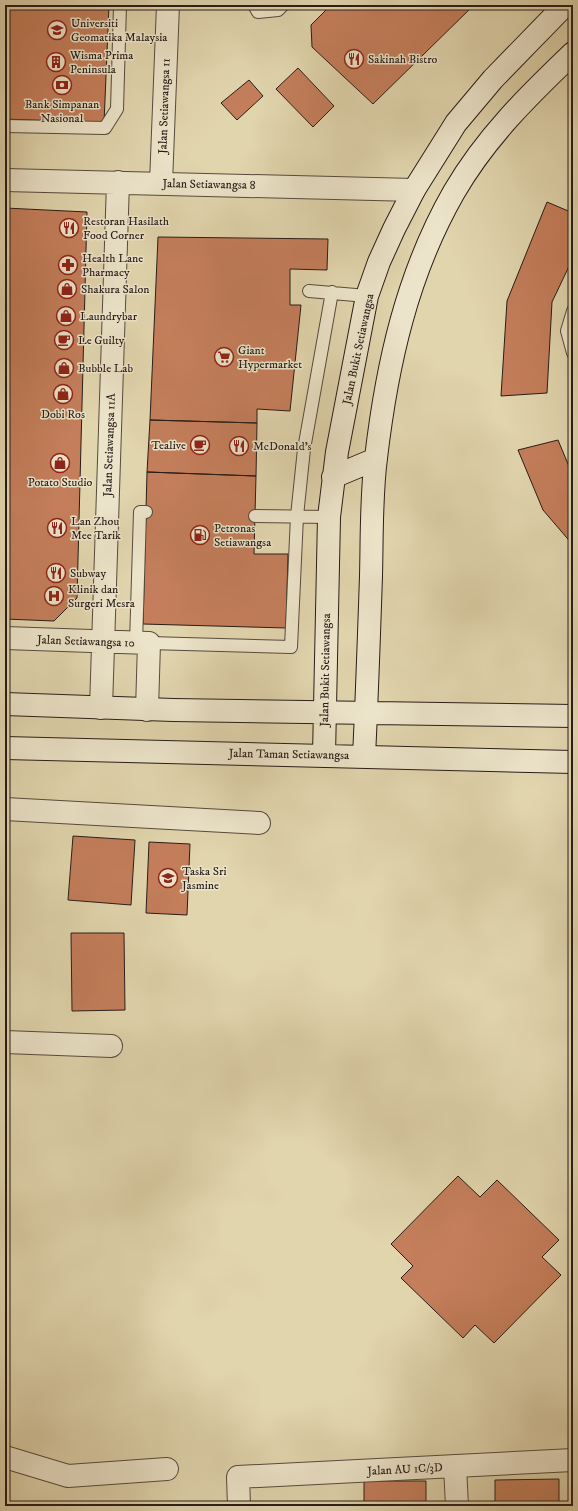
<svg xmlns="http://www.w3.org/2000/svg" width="578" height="1511" viewBox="0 0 578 1511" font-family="'IM FELL DW Pica',serif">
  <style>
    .building { fill: #c47e5b; stroke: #281c17 }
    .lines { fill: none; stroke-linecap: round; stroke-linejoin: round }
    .lane-casing { stroke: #564a3d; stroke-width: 14 }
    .street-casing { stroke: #564a3d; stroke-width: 24 }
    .secondary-casing { stroke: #281c17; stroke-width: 24 }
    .lane { stroke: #ece4ca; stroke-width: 12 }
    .street { stroke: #ece4ca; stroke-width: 22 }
    .secondary { stroke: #ece4ca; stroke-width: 22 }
    .labels { text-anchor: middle; stroke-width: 3; stroke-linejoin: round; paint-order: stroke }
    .poi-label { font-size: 12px; fill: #281c17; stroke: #ece4ca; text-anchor: start }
    .street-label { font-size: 12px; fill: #281c17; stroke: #ece4ca }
  </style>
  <rect width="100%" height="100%" fill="#e1d5ae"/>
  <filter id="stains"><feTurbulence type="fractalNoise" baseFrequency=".005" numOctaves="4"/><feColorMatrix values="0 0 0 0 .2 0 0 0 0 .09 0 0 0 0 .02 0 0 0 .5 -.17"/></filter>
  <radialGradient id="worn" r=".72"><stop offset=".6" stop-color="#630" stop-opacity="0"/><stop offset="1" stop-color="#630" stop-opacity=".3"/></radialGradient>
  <path class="building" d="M 5,5 L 109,5 L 104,123 L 5,119 Z
    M 331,5 L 474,5 L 373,104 L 312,47 L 311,25 Z
    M 298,68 L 334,106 L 313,127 L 276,89 Z
    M 249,80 L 263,96 L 237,120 L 221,103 Z
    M 547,202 L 573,213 L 573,258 L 552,302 L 547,393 L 501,396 L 507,301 Z
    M 5,208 L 87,212 L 77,598 L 54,621 L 5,619 Z
    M 158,237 L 328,239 L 327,270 L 290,269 L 290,305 L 301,305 L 290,411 L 257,409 L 257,423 L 150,420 Z
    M 150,420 L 257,423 L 256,476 L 147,472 Z
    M 558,440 L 573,476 L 573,545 L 543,510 L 518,450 Z
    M 147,472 L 256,476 L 254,554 L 288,554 L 286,628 L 143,624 Z
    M 73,836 L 135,840 L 131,905 L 68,900 Z
    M 149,842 L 190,844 L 187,915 L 146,913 Z
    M 71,933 L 124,933 L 125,1010 L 72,1011 Z
    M 458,1176 L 480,1197 L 497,1180 L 559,1240 L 542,1257 L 561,1275 L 494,1343 L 475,1325 L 463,1338 L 401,1278 L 413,1266 L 391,1244 Z
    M 559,1479 L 559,1502 L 495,1503 L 495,1480 Z
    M 364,1481 L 426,1481 L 426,1504 L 364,1504 Z
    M 559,1502 L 559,1506 L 495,1506 L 495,1503 Z
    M 219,1503 L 219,1506 L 179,1506 L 179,1504 Z
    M 281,1504 L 349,1504 L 349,1506 L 281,1506 Z
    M 364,1504 L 426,1504 L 426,1506 L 364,1506 Z"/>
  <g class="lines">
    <defs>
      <path id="lane" d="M 254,5 L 258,12 L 278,10 L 283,5
        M 5,126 L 105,128 L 117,109 L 120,5
        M 309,291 L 367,296
        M 573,311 L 567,331 L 573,353
        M 255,516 L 329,517
        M 136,643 L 140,512 L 146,512
        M 149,643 L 291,647 L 297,516 L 304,449 L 332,292"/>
      <path id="street" d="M 5,180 L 414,190
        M 161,183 L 168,5
        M 5,638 L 149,643 L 147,710
        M 101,708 L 118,182
        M 5,809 L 259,823
        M 5,1042 L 111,1046
        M 5,1457 L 68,1476 L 167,1469
        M 455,1466 L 457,1506
        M 239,1506 L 238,1477 L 573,1460"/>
      <path id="secondary" d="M 333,477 L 376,459
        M 5,704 L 173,710 L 573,716
        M 5,748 L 573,762
        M 324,755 L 329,517 L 337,452 L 367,296 L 379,262 L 394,229 L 414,190 L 456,123 L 493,79 L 565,5
        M 364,756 C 367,696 369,636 371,576 C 372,537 371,496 376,458 C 387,364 407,274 454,192 C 486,137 528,96 573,53"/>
    </defs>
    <use href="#lane" class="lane-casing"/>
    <use href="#street" class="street-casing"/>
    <use href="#secondary" class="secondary-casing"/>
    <use href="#lane" class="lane"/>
    <use href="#street" class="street"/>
    <use href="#secondary" class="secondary"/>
  </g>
  <defs>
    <symbol id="university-ring" viewBox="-11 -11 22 22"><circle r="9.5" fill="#ece4ca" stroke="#8f2418" stroke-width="1.5"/><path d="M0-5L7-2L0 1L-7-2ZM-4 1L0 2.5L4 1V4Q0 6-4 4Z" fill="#8f2418"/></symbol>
    <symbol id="restaurant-ring" viewBox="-11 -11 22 22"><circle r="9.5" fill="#ece4ca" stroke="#8f2418" stroke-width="1.5"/><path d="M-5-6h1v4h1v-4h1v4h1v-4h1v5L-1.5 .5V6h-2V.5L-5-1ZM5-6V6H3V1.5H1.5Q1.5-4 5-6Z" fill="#8f2418"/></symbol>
    <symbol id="building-ring" viewBox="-11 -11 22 22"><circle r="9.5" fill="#ece4ca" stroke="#8f2418" stroke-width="1.5"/><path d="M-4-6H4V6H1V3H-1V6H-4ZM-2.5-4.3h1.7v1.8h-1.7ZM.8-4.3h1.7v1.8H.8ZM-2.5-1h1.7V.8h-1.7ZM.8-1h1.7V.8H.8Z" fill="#8f2418"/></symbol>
    <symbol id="bank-ring" viewBox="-11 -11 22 22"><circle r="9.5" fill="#ece4ca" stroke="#8f2418" stroke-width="1.5"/><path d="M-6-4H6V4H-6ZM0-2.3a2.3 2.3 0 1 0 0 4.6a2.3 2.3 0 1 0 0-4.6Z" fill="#8f2418"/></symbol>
    <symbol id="pharmacy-ring" viewBox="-11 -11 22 22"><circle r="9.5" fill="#ece4ca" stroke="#8f2418" stroke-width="1.5"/><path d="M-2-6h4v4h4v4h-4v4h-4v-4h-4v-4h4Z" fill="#8f2418"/></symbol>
    <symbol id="shop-ring" viewBox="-11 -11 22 22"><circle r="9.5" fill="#ece4ca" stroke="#8f2418" stroke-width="1.5"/><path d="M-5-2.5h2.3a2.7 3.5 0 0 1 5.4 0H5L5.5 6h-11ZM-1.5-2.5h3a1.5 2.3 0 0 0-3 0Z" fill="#8f2418"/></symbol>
    <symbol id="cafe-ring" viewBox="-11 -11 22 22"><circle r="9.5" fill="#ece4ca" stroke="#8f2418" stroke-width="1.5"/><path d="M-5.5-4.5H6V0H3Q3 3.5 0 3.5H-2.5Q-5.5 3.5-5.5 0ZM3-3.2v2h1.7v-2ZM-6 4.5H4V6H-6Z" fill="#8f2418"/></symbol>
    <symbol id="supermarket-ring" viewBox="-11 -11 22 22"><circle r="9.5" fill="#ece4ca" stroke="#8f2418" stroke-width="1.5"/><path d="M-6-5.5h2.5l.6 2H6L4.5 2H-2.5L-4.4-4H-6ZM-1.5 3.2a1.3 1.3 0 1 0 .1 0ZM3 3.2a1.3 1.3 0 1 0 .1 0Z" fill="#8f2418"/></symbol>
    <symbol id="fuel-ring" viewBox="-11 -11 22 22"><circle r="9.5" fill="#ece4ca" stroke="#8f2418" stroke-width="1.5"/><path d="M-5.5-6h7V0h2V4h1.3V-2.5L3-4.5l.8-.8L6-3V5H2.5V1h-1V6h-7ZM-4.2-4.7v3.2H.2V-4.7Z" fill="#8f2418"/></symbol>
    <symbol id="hospital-ring" viewBox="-11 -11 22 22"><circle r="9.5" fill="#ece4ca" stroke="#8f2418" stroke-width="1.5"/><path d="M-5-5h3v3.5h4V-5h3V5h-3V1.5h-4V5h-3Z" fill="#8f2418"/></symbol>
    <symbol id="school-ring" viewBox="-11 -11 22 22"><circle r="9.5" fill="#ece4ca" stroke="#8f2418" stroke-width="1.5"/><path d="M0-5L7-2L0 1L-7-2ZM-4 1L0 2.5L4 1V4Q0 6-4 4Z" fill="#8f2418"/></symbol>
  </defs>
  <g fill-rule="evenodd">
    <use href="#university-ring" x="46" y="19" width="22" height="22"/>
    <use href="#restaurant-ring" x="343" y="48" width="22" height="22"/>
    <use href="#building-ring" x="45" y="51" width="22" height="22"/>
    <use href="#bank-ring" x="51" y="74" width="22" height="22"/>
    <use href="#restaurant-ring" x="58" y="217" width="22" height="22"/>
    <use href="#pharmacy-ring" x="57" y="254" width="22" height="22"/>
    <use href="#shop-ring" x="56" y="278" width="22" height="22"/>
    <use href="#shop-ring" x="55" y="305" width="22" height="22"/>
    <use href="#cafe-ring" x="53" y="329" width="22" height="22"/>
    <use href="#supermarket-ring" x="213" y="346" width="22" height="22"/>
    <use href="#shop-ring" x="53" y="357" width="22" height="22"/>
    <use href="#shop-ring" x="52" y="383" width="22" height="22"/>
    <use href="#cafe-ring" x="189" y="434" width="22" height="22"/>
    <use href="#restaurant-ring" x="228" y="435" width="22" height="22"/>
    <use href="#shop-ring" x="49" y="452" width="22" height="22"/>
    <use href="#restaurant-ring" x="46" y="517" width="22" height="22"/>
    <use href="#fuel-ring" x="189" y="524" width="22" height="22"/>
    <use href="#restaurant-ring" x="45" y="562" width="22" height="22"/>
    <use href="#hospital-ring" x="43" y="585" width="22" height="22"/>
    <use href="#school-ring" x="157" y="867" width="22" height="22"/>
  </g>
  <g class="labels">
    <g class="poi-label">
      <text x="71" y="27">Universiti<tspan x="71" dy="14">Geomatika Malaysia</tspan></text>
      <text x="70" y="59">Wisma Prima<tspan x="70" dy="14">Peninsula</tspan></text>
      <text x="368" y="63">Sakinah Bistro</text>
      <text x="62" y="108" text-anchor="middle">Bank Simpanan<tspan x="62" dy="14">Nasional</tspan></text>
      <text x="83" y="225">Restoran Hasilath<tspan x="83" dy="14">Food Corner</tspan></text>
      <text x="82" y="262">Health Lane<tspan x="82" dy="14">Pharmacy</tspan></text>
      <text x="81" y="293">Shakura Salon</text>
      <text x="80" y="320">Laundrybar</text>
      <text x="78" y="344">Le Guilty</text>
      <text x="238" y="354">Giant<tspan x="238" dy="14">Hypermarket</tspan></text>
      <text x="78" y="372">Bubble Lab</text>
      <text x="63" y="418" text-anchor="middle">Dobi Ros</text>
      <text x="186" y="449" text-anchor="end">Tealive</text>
      <text x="253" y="450">McDonald's</text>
      <text x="60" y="486" text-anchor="middle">Potato Studio</text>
      <text x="71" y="525">Lan Zhou<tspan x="71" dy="14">Mee Tarik</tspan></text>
      <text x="214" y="532">Petronas<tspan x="214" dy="14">Setiawangsa</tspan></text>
      <text x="70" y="577">Subway</text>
      <text x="68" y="593">Klinik dan<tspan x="68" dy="14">Surgeri Mesra</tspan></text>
      <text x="182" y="875">Taska Sri<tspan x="182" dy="14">Jasmine</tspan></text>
    </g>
    <g class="street-label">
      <text transform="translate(164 106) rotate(-88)" y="4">Jalan Setiawangsa 11</text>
      <text transform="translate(209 184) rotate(1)" y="4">Jalan Setiawangsa 8</text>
      <text transform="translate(358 349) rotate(-78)" y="4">Jalan Bukit Setiawangsa</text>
      <text transform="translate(109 445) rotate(-88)" y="4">Jalan Setiawangsa 11A</text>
      <text transform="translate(86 641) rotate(2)" y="4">Jalan Setiawangsa 10</text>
      <text transform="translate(325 670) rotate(-89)" y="4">Jalan Bukit Setiawangsa</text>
      <text transform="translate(289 754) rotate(1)" y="4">Jalan Taman Setiawangsa</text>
      <text transform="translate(405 1469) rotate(-3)" y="4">Jalan AU 1C/3D</text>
    </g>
  </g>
  <rect width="578" height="1511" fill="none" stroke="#e1d5ae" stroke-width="20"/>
  <rect x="6" y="6" width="566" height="1499" fill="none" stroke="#281c17" stroke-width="2"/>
  <rect x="10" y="10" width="558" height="1491" fill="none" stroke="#281c17"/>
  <rect width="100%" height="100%" filter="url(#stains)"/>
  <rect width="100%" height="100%" fill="url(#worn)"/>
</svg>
